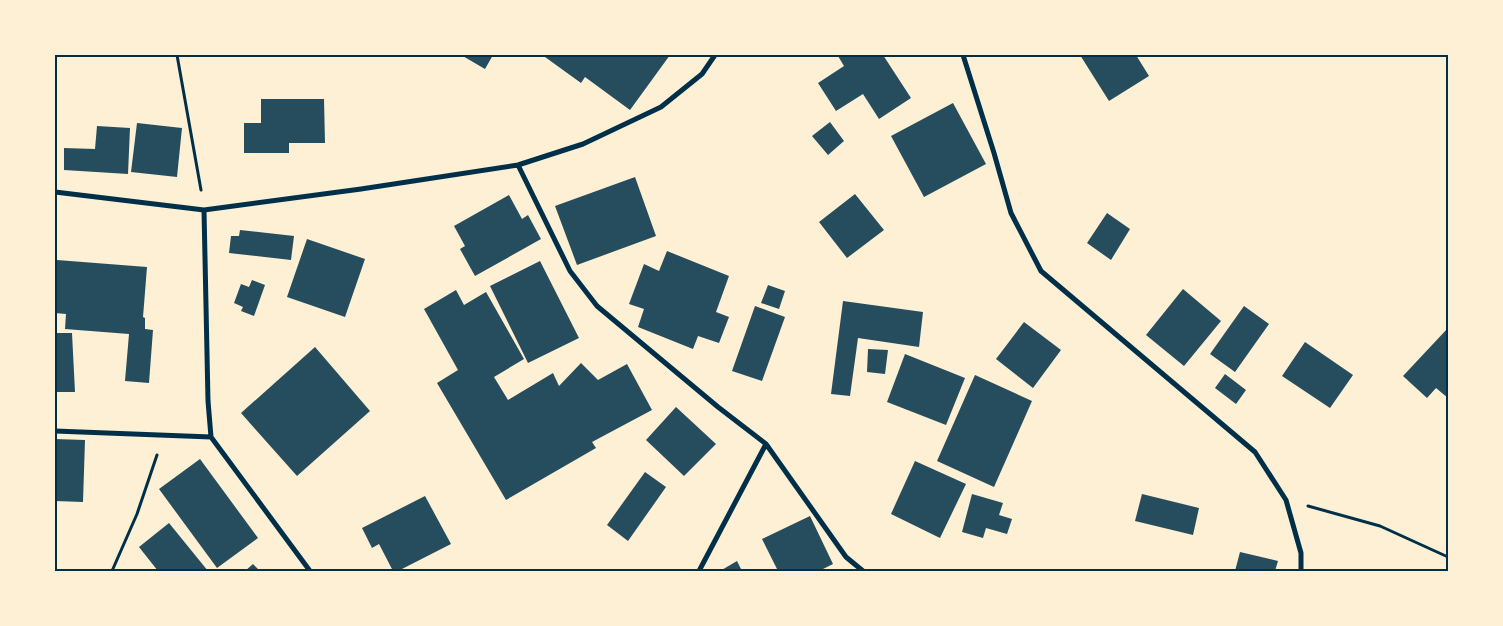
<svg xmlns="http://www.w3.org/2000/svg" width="1503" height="626" viewBox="0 0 1503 626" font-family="Roboto,sans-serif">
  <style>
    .building { fill: #264d5e }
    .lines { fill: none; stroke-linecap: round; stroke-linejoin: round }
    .path { stroke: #003049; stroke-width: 3 }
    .minor { stroke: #003049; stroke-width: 5 }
    .neatline { fill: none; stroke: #003049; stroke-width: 2 }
  </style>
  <rect width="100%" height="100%" fill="#fdf0d5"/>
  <path class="building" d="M 461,55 L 493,55 L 485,69 Z
    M 546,55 L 670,55 L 630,110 L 585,77 L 581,83 L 545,57 Z
    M 839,55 L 883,55 L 911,98 L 879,119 L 863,94 L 836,111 L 818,83 L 844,66 L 838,56 Z
    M 1080,55 L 1136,55 L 1149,76 L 1109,101 Z
    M 261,99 L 324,99 L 325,143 L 289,143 L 289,153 L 244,153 L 244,123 L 261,123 Z
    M 953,103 L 986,164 L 924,197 L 891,136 Z
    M 830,122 L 844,141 L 828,155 L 812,136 Z
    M 137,123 L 182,128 L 177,177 L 131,172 Z
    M 97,126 L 130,128 L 128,174 L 64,170 L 64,148 L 95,149 Z
    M 635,177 L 656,236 L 577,265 L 555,206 Z
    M 855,194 L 884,230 L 847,258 L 819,222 Z
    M 509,195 L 522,219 L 528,215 L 541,239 L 475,276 L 460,249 L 465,246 L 454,226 Z
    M 1107,213 L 1130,229 L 1111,260 L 1087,243 Z
    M 240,230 L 294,236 L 291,260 L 229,253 L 231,236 L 239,236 Z
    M 307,239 L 365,259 L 345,317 L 287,297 Z
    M 667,251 L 729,276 L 716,312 L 729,317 L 719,343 L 698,336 L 693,349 L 638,327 L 644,309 L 629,304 L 644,264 L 659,271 Z
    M 57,260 L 147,267 L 143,317 L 145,318 L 145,329 L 153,330 L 149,383 L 125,381 L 129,334 L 65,329 L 66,314 L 55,313 Z
    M 540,261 L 579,338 L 528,363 L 490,286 Z
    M 252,280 L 265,285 L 254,316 L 241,311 L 243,307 L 234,303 L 241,284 L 249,287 Z
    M 768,285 L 785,291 L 779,309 L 761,303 Z
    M 1183,289 L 1221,321 L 1184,366 L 1146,335 Z
    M 456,290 L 464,305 L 486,292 L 524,359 L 494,377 L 508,400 L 553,373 L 559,386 L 581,363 L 598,380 L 627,364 L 652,410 L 592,442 L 596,448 L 506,500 L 437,383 L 458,370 L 424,309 Z
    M 843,301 L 923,312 L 919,347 L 858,338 L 850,396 L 831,394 Z
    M 755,306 L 785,317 L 762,381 L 732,371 Z
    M 1244,306 L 1269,324 L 1235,372 L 1210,354 Z
    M 1024,322 L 1061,350 L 1033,388 L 996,359 Z
    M 1448,328 L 1448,398 L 1436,388 L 1427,398 L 1403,376 Z
    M 55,333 L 72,333 L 75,392 L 55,392 Z
    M 1305,342 L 1353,375 L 1330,408 L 1282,376 Z
    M 315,347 L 370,411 L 297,476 L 241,413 Z
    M 868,349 L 888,350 L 885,374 L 867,372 Z
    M 905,354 L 965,378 L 946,425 L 887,402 Z
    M 1225,374 L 1246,390 L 1236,404 L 1215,388 Z
    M 975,375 L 1032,401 L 994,487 L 937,461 Z
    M 676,407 L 716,444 L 684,476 L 646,440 Z
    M 55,439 L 85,440 L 83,502 L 55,501 Z
    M 200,459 L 258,538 L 217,568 L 159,489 Z
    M 915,461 L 966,484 L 940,538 L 891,514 Z
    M 645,472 L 666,487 L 628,541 L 607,525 Z
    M 972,494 L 1003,503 L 999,515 L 1012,519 L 1007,534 L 986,528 L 983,538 L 962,532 Z
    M 1142,494 L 1199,508 L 1193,535 L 1135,521 Z
    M 425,496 L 451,544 L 398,571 L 393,571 L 379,544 L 372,548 L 362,528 Z
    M 810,516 L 833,564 L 819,571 L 778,571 L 762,539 Z
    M 169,523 L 208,571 L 158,571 L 139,547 Z
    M 1240,552 L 1278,561 L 1275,571 L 1235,571 Z
    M 737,561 L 742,571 L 720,571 Z
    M 253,564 L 260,571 L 245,571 Z"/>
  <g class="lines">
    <path class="path" d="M 177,55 L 201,190
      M 1308,506 L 1380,526 L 1448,557
      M 112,571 L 137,514 L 157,455"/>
    <path class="minor" d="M 963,55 L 994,153 L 1011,213 L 1041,271 L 1255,452 L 1286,500 L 1301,553 L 1301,571
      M 518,165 L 570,271 L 597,306 L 718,407 L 766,444 L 846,557 L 863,571
      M 55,192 L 204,210 L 361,189 L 518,165 L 583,144 L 661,107 L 702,74 L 715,55
      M 204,210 L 208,401 L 211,437 L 310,571
      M 55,431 L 211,437
      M 699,571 L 766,444"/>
  </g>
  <rect width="1503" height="626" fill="none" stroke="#fdf0d5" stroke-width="112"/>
  <rect x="56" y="56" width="1391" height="514" class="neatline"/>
</svg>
